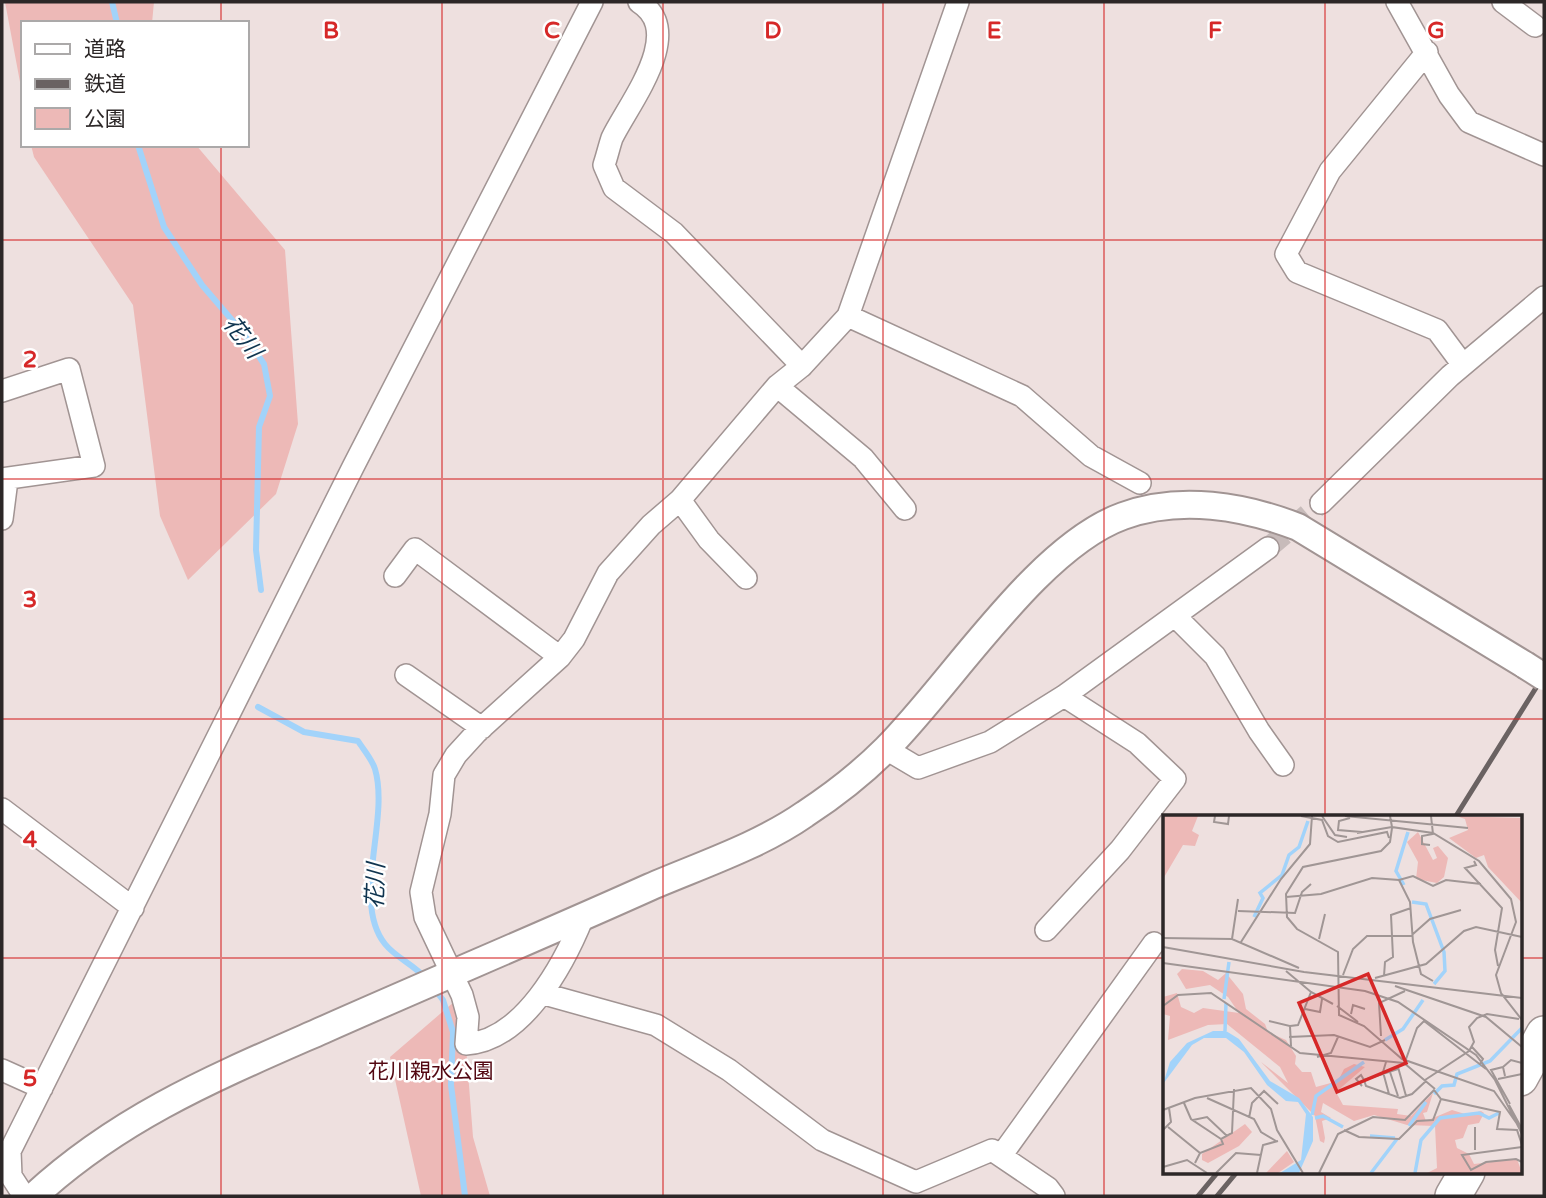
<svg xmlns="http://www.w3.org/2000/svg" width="1546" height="1198" viewBox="0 0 1546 1198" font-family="'Varela Round','Noto Sans JP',sans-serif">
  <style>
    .green { fill: #edb9b7 }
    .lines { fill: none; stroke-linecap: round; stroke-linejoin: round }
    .stream { stroke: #a2d3fa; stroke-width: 6 }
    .minor-tunnel { stroke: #c7bbba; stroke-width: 21; stroke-dasharray: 21 10; stroke-linecap: butt }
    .minor-casing { stroke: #a19493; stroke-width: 24 }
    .tertiary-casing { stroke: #a19493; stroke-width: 30 }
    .trunk-casing { stroke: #a19493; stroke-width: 38 }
    .minor { stroke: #fff; stroke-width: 21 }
    .tertiary { stroke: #fff; stroke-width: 26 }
    .trunk { stroke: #fff; stroke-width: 35 }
    .rail { stroke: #6a6262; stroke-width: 5 }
    .tertiary-bridge-casing { stroke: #a19493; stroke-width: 30; stroke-linecap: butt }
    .tertiary-bridge { stroke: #fff; stroke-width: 26 }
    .grid { fill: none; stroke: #d62828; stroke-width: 2; stroke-opacity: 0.55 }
    .labels { text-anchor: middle; stroke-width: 5; stroke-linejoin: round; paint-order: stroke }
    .park-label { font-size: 21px; fill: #530812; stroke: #fff }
    .water-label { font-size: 23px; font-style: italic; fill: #0f344f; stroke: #fff }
    .inset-river { fill: none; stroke: #a2d3fa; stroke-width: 3.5 }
    .inset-road { fill: none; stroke: #a09695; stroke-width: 2 }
    .view { fill: #d62828; fill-opacity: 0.15; stroke: #d62828; stroke-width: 3.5 }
    .inset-edge { fill: none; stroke: #2c2727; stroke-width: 3.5 }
    .grid-label { font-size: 23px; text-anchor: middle; font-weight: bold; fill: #d62828; stroke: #fff; stroke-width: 5; stroke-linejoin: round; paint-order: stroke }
  </style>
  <rect width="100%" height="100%" fill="#eee0df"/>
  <path class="green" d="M 5,2 L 154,2 L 152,23 L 23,23 L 23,98 Z
    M 31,145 L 196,145 L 285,250 L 298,424 L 276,494 L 188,580 L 160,516 L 133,305 L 34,157 Z
    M 462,995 L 473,1137 L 490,1196 L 421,1196 L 390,1057 Z"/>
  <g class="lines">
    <path class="stream" d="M 112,2 L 117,23
      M 138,145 L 164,227 L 202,285 L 244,334 L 264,364 L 270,396 L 259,427 L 256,550 L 261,590
      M 258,707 L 304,732 L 358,741 C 363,749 372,759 375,769 C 390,820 351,901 385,944 C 396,958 415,965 426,979
      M 433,987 L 443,1000 L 453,1032 L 451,1085 L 465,1196"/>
    <path class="minor-tunnel" d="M 1268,548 L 1321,503"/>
    <defs>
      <path id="minor" d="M 639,2 C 687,32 629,103 612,138 C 609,147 607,156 604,165 L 614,188 L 674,233 L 802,366
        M 1397,2 L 1449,95 L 1469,122 L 1544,155
        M 1503,2 L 1535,26
        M 1427,52 L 1330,171 L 1286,254 L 1297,272 L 1437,330 L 1463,365
        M 848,316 L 1022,396 L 1091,456 L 1140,483
        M 777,386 L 863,458 L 905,509
        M 2,391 L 69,369 L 94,466 L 2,479
        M 680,500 L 709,540 L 746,578
        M 1321,503 L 1450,376 L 1544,297
        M 2,519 L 7,480
        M 395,576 L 415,549 L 560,657
        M 1175,616 L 1215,656 L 1259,731 L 1283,765
        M 406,675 L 482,728
        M 886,749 L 918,768 L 990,742 L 1064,696 L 1268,548
        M 2,809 L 133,908
        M 583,917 C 564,964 523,1041 466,1044 L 468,1017 L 462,995 L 425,917 L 421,892 L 440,814 L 444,775 L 456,755 L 477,732 L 560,657 L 574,639 L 608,573 L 651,525 L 680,500 L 777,386 L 802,366 L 848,316 L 958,2
        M 1046,930 L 1120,850 L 1175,779 L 1137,743 L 1064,696
        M 544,994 L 656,1025 L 729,1070 L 822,1140 L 916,1182 L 992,1150 L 1048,1188 L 1054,1196
        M 2,1070 L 42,1088
        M 1001,1156 L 1154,943
        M 24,1196 L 11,1176 L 10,1151 L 353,467 L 592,2"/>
      <path id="tertiary" d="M 34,1196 C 121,1116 216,1077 323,1030 C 431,982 541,936 650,887 C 701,865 759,846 805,814 C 834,795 862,773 886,749 C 952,683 1037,547 1123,516 C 1180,495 1244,506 1298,527 L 1525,665"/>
      <path id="trunk" d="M 1520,1078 L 1544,1034
        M 1453,1196 L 1467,1172"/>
    </defs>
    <use href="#minor" class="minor-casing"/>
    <use href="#tertiary" class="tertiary-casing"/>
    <use href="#trunk" class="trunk-casing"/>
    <use href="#minor" class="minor"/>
    <use href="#tertiary" class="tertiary"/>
    <use href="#trunk" class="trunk"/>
    <path class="rail" d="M 1456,816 L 1544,675
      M 1198,1196 L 1218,1172
      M 1217,1196 L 1237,1172"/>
    <defs>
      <path id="tertiary-bridge" d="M 1525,665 L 1544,677"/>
    </defs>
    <use href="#tertiary-bridge" class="tertiary-bridge-casing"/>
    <use href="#tertiary-bridge" class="tertiary-bridge"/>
  </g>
  <path class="grid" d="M 221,2 L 221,23M 442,2 L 442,1196M 663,2 L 663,1196M 883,2 L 883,1196M 1104,2 L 1104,1196M 1325,2 L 1325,816M 221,145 L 221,1196M 2,240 L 1544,240M 2,479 L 1544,479M 2,719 L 1544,719M 2,958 L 1164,958M 1520,958 L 1544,958M 1325,1172 L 1325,1196"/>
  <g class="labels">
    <g class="park-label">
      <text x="431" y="1078">花川親水公園</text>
    </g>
    <g class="water-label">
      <text transform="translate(243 337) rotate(52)" y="8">花川</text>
      <text transform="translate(375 886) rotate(-88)" y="8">花川</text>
    </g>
  </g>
  <g transform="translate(1163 815)">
    <rect width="359" height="359" fill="#eee0df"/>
    <path d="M 0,1 L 35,1 L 29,16 L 36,20 L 32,31 L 20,30 L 0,64 ZM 293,1 L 359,3 L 359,88 L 325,52 L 321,40 L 313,43 L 286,23 L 305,15 L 302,4 ZM 255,17 L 270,45 L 274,43 L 270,33 L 275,31 L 285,43 L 281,62 L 274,68 L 253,64 L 255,47 L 244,27 ZM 19,154 L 40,156 L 55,165 L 63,158 L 80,179 L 83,194 L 102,209 L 105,217 L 123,225 L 133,241 L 132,249 L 139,257 L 148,257 L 153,272 L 175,266 L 181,254 L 191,249 L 202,252 L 173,277 L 180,290 L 235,294 L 234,299 L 248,301 L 270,278 L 264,297 L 260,298 L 263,306 L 289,295 L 305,300 L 318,296 L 321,298 L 316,308 L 305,310 L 300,323 L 292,325 L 294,333 L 306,339 L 311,349 L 354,344 L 359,358 L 264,358 L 274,353 L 272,311 L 244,310 L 211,300 L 191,306 L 160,288 L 158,297 L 168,303 L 159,306 L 162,323 L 161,328 L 157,326 L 152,301 L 98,247 L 125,268 L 117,252 L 64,209 L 45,210 L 5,225 L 7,201 L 0,199 L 0,182 L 14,178 L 18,192 L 31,198 L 40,193 L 76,198 L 65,182 L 47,170 L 23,174 L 14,159 ZM 82,309 L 89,317 L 76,331 L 45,348 L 39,345 L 39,339 ZM 124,336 L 131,347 L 115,358 L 103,358 Z" fill="#edb9b7"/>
    <path d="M 50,216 L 63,216 L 76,224 L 107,266 L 136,283 L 150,302 L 150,326 L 136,358 L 117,358 L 138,345 L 143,299 L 135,287 L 123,286 L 104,270 L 81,237 L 63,223 L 41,223 L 29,230 L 0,269 L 7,247 L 24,228 Z" fill="#a2d3fa"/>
    <path class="inset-river" d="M 241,70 L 233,56 L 245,17M 249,87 L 263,89 L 281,137 L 282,156 L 271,169M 91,102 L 100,83 L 97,78 L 119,60 L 126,40 L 136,32 L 145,6M 61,184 L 66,147M 62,216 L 63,188M 222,225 L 240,214 L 260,185M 271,279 L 279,271 L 291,270 L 294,259 L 327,246 L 359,213M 149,300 L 153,281 L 201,247M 152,303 L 160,301 L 180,312M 246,311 L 263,287M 207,321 L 232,323M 208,358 L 234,324M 252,358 L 258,325 L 277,303 L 316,298 L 326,303 L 336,298"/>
    <path class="inset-road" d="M 52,1 L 51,7 L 65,9 L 66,1M 138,1 L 159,5 L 165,21 L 175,27 L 224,17 L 226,23M 159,1 L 172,20 L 184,22M 182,1 L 305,13M 227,1 L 229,12 L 270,18 L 316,46 L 348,84 L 353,107 L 333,160 L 338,178 L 359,205M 187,3 L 176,6 L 175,15 L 199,17M 229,13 L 227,27 L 218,36 L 140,52 L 123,79 L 124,102 L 134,114 L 175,137 L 176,200 L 201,211 L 239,244 L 331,276 L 359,316M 194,18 L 229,12M 267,30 L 259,29 L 259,21 L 270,19 L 268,1M 311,46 L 313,50 L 302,53 L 339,93 L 332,135 L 335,151M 236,65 L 250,61 L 270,71 L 283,65 L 318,69M 123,82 L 158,79 L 209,63 L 236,65 L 247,87 L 250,127 L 258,159 L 270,166M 75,96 L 132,98 L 139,77 L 148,69M 250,119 L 267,104 L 298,95M 0,123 L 69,124 L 136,153M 69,124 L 75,84M 156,124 L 162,99M 78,127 L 118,64 L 147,29 L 149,1M 0,132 L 141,157 L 359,183M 0,148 L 202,176 L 235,187 L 313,240 L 332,265 L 359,319M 123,156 L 148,177 L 170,189M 180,160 L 190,134 L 204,121 L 250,121M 221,161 L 222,147 L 230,142 L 228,100 L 248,93M 212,163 L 263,149 L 301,116 L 313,112 L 359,122M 232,171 L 323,202 L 359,232M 0,191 L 15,180 L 48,178 L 137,238 L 241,248M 174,191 L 195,207M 142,194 L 157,197 L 159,184M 188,199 L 190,190 L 202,194M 106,206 L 127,211 L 128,231M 127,211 L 135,210 L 148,177M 218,221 L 216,188 L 242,176M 126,222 L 171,220 L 207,232 L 222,225M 309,232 L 320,244 L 317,249M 154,242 L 168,238 L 175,222M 223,247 L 220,257 L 226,279M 242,247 L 254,213 L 261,206 L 323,254M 241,248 L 272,274M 235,252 L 243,281M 340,252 L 348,245 L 359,248M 227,257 L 235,281M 342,261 L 340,252 L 328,255 L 347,289M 335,264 L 359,259M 201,265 L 203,271 L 237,283 L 249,279 L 263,266M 262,265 L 306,236 L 311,227 L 306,212 L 314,203 L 324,199 L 356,204M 199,271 L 193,264 L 198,260 L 201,265 L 235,254M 44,283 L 91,304 L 98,317 L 113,326M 21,288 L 28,304 L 58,324M 346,290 L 359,314M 0,295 L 32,283 L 88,273 L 108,294 L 114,315 L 140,358M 86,303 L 89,288 L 101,276 L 115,289M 30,305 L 44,302 L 64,321M 5,312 L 37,338M 312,312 L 312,335M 0,315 L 8,307 L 6,293M 181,315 L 196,322 L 236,324 L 254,306 L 270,305 L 278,284M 359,332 L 299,340 L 308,355 L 323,347 L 353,344 L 359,347M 32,348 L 37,338 L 60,329 L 58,324 L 69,318 L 71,274M 0,352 L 24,345 L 44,358M 53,358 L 73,338 L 98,340M 94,358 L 100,330 L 115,326M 156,358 L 175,319 L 210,302 L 242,305 L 271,275 L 278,284 L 337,297 L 334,314 L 354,315 L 359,330"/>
    <path class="view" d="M 205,159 L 243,248 L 174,277 L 136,188 Z"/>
    <rect width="359" height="359" class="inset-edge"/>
  </g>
  <g class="grid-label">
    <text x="331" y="38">B</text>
    <text x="552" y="38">C</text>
    <text x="773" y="38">D</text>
    <text x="994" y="38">E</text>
    <text x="1215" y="38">F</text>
    <text x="1436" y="38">G</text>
    <text x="30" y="367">2</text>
    <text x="30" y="607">3</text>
    <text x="30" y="847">4</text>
    <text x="30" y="1086">5</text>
  </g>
  <rect width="1546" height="1198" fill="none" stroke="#2c2727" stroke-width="7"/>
  <rect x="21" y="21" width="228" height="126" fill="#ffffff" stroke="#aba9a9" stroke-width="2"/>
  <rect x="35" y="44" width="35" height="10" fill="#ffffff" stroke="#aba9a9" stroke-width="2"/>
  <text x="84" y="56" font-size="21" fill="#2c2727">道路</text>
  <rect x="35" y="79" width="35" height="10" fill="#6a6262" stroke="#aba9a9" stroke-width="2"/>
  <text x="84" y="91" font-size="21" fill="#2c2727">鉄道</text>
  <rect x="35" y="108" width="35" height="21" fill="#edb9b7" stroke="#aba9a9" stroke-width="2"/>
  <text x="84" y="126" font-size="21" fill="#2c2727">公園</text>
</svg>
